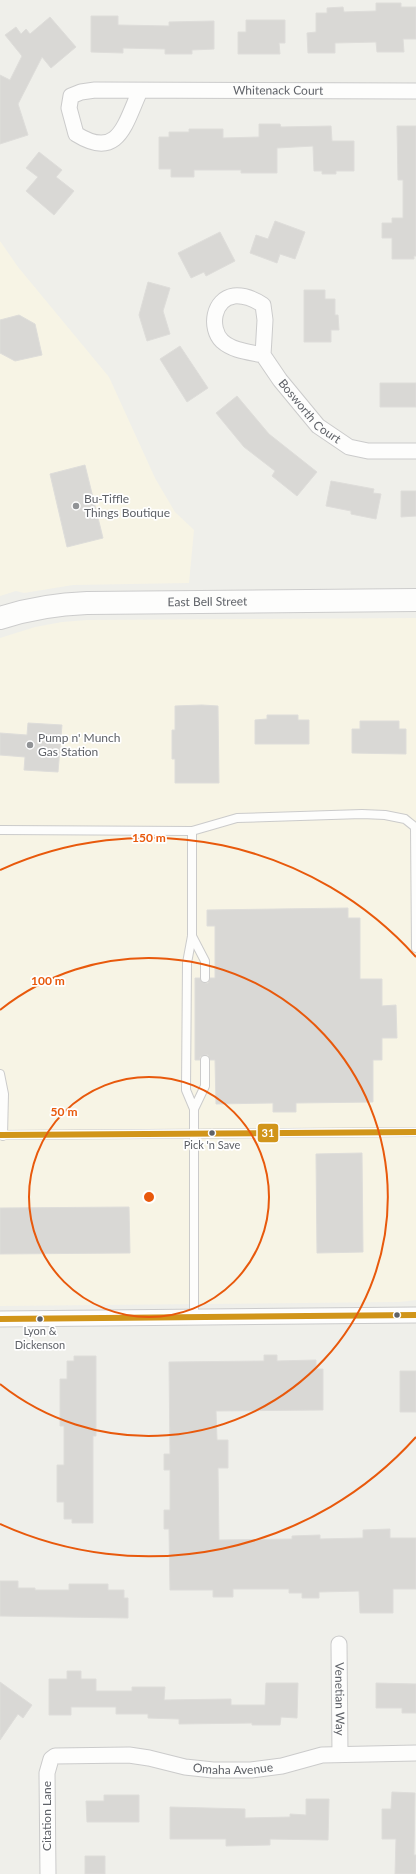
<svg xmlns="http://www.w3.org/2000/svg" width="416" height="1874" viewBox="0 0 416 1874" font-family="Lato,sans-serif">
  <style>
    .commercial { fill: #f7f4e5 }
    .building { fill: #d9d8d5; stroke: #deddda }
    .lines { fill: none; stroke-linecap: round; stroke-linejoin: round }
    .service-casing { stroke: #cbcbcb; stroke-width: 10 }
    .minor-casing { stroke: #cbcbcb; stroke-width: 17 }
    .secondary-casing { stroke: #ccc; stroke-width: 24 }
    .service { stroke: #fdfdfc; stroke-width: 8 }
    .minor { stroke: #fdfdfc; stroke-width: 15 }
    .secondary { stroke: #fdfdfc; stroke-width: 22 }
    .bus-1-casing { stroke: #fff; stroke-width: 9 }
    .bus-1 { stroke: #d1951a; stroke-width: 6 }
    .ring { fill: none; stroke: #e8590c; stroke-width: 2 }
    .poi-dot { fill: #919396; stroke: #fff; stroke-width: 1.5 }
    .bus-dot { fill: #5f6268; stroke: #fff; stroke-width: 1.5 }
    .labels { text-anchor: middle; stroke-width: 3.5; stroke-linejoin: round; paint-order: stroke }
    .bus-label { font-size: 11px; fill: #5f6268; stroke: #fff }
    .street-label { font-size: 12px; fill: #5f6268; stroke: #fff }
    .poi-label { font-size: 12px; fill: #5f6268; stroke: #fff; text-anchor: start }
    .centre { fill: #e8590c; stroke: #fff; stroke-width: 2 }
    .ring-label { font-size: 12px; text-anchor: middle; font-weight: bold; fill: #e8590c; stroke: #fff; stroke-width: 3.5; stroke-linejoin: round; paint-order: stroke }
    .line-badge { stroke: #fff; stroke-width: 1.5 }
    .badge-label { font-size: 11px; text-anchor: middle; font-weight: bold; fill: #fff }
  </style>
  <rect width="100%" height="100%" fill="#efefea"/>
  <path class="commercial" d="M 0,241 L 18,267 L 109,377 L 155,478 L 175,512 L 194,530 L 189,583 L 73,585 L 24,593 L 16,591 L 0,596 Z
    M 416,618 L 416,1300 L 400,1302 L 0,1306 L 0,638 L 35,627 L 62,622 L 87,620 Z"/>
  <path class="building" d="M 376,3 L 401,3 L 401,7 L 416,7 L 416,39 L 403,39 L 404,52 L 377,52 L 376,42 L 335,43 L 335,53 L 308,53 L 307,33 L 316,32 L 316,13 L 327,13 L 327,8 L 343,7 L 344,12 L 376,11 Z
    M 91,16 L 118,16 L 118,25 L 169,26 L 169,22 L 214,21 L 214,49 L 192,50 L 192,54 L 165,54 L 165,49 L 123,48 L 123,53 L 91,52 Z
    M 50,17 L 76,47 L 51,68 L 42,57 L 18,104 L 28,135 L 0,144 L 0,75 L 10,80 L 22,56 L 5,35 L 16,27 L 21,34 L 26,29 L 30,34 Z
    M 246,20 L 285,20 L 285,43 L 279,43 L 280,54 L 238,54 L 238,32 L 246,32 Z
    M 259,124 L 280,124 L 281,127 L 331,126 L 332,141 L 354,141 L 354,171 L 336,171 L 336,174 L 322,174 L 322,171 L 314,171 L 313,146 L 277,148 L 277,173 L 241,173 L 241,170 L 194,170 L 194,177 L 171,177 L 171,169 L 159,169 L 159,137 L 169,137 L 169,132 L 189,132 L 189,129 L 223,129 L 223,138 L 259,137 Z
    M 397,126 L 416,126 L 416,256 L 414,256 L 414,259 L 392,259 L 392,238 L 382,238 L 382,223 L 392,223 L 392,218 L 403,218 L 403,180 L 398,180 Z
    M 39,152 L 62,170 L 56,177 L 74,191 L 54,215 L 26,191 L 38,177 L 26,168 Z
    M 275,221 L 305,232 L 295,259 L 280,254 L 277,263 L 250,253 L 256,235 L 268,239 Z
    M 220,232 L 235,261 L 206,276 L 204,272 L 191,278 L 178,253 Z
    M 148,282 L 170,288 L 163,311 L 170,334 L 147,341 L 139,315 Z
    M 304,290 L 325,290 L 325,299 L 335,299 L 335,315 L 338,315 L 339,330 L 331,330 L 331,342 L 304,342 Z
    M 19,315 L 35,324 L 42,355 L 15,361 L 0,353 L 0,320 Z
    M 180,346 L 208,388 L 187,402 L 160,359 Z
    M 380,383 L 416,383 L 416,407 L 380,407 Z
    M 237,396 L 269,434 L 317,472 L 297,496 L 272,476 L 275,471 L 244,447 L 216,413 Z
    M 85,465 L 103,538 L 67,547 L 50,474 Z
    M 331,481 L 374,489 L 373,493 L 381,494 L 376,519 L 351,514 L 351,511 L 326,506 Z
    M 401,491 L 416,491 L 416,516 L 401,517 Z
    M 202,705 L 218,706 L 219,783 L 175,783 L 175,759 L 172,759 L 172,730 L 175,730 L 175,706 Z
    M 267,715 L 298,715 L 298,720 L 309,720 L 309,744 L 255,744 L 255,720 L 267,719 Z
    M 360,721 L 399,721 L 399,729 L 406,729 L 406,754 L 352,753 L 352,729 L 360,729 Z
    M 28,723 L 62,725 L 58,772 L 24,770 L 25,757 L 0,755 L 0,733 L 27,735 Z
    M 348,908 L 348,918 L 360,918 L 360,979 L 382,979 L 382,1006 L 396,1005 L 397,1038 L 382,1038 L 382,1060 L 373,1060 L 373,1102 L 296,1103 L 296,1112 L 273,1112 L 273,1103 L 216,1104 L 215,1060 L 210,1060 L 208,1055 L 205,1055 L 200,1057 L 200,1060 L 195,1060 L 195,978 L 200,978 L 205,983 L 208,983 L 210,978 L 215,978 L 215,926 L 207,926 L 207,910 Z
    M 362,1153 L 363,1252 L 317,1253 L 316,1154 Z
    M 129,1207 L 130,1253 L 0,1254 L 0,1208 Z
    M 264,1355 L 277,1355 L 277,1361 L 316,1360 L 316,1369 L 323,1369 L 323,1410 L 216,1411 L 217,1440 L 228,1440 L 228,1468 L 218,1468 L 219,1540 L 292,1539 L 292,1536 L 320,1535 L 320,1539 L 363,1538 L 363,1530 L 390,1529 L 390,1538 L 416,1538 L 416,1589 L 393,1589 L 393,1613 L 360,1613 L 359,1591 L 319,1592 L 319,1598 L 302,1598 L 302,1593 L 289,1593 L 289,1589 L 233,1589 L 233,1597 L 213,1597 L 213,1590 L 170,1590 L 169,1529 L 164,1529 L 164,1510 L 170,1510 L 170,1470 L 164,1470 L 164,1454 L 170,1454 L 169,1362 L 264,1361 Z
    M 74,1356 L 96,1356 L 96,1436 L 93,1436 L 93,1523 L 72,1523 L 72,1519 L 64,1519 L 64,1502 L 57,1502 L 57,1465 L 64,1465 L 64,1426 L 60,1426 L 60,1379 L 67,1379 L 67,1361 L 74,1361 Z
    M 400,1371 L 416,1371 L 416,1412 L 400,1412 Z
    M 0,1581 L 18,1581 L 18,1588 L 35,1588 L 35,1590 L 69,1590 L 69,1584 L 108,1584 L 108,1590 L 124,1590 L 124,1598 L 128,1598 L 128,1618 L 0,1616 Z
    M 67,1671 L 81,1671 L 81,1679 L 96,1679 L 96,1691 L 132,1691 L 132,1687 L 165,1687 L 164,1700 L 231,1699 L 231,1705 L 265,1705 L 266,1683 L 298,1683 L 297,1718 L 281,1717 L 280,1725 L 252,1725 L 252,1723 L 179,1724 L 179,1719 L 148,1718 L 148,1714 L 116,1714 L 116,1707 L 71,1707 L 71,1715 L 49,1715 L 49,1679 L 67,1679 Z
    M 0,1682 L 32,1705 L 23,1718 L 18,1714 L 0,1740 Z
    M 376,1683 L 416,1684 L 416,1713 L 402,1713 L 402,1708 L 376,1708 Z
    M 392,1792 L 415,1793 L 414,1855 L 416,1855 L 416,1874 L 395,1874 L 396,1839 L 382,1839 L 382,1809 L 391,1809 Z
    M 104,1795 L 139,1795 L 139,1822 L 87,1822 L 86,1801 L 104,1801 Z
    M 306,1799 L 329,1799 L 328,1840 L 270,1839 L 270,1845 L 226,1846 L 226,1839 L 170,1839 L 170,1807 L 245,1809 L 245,1818 L 290,1817 L 290,1814 L 306,1815 Z
    M 85,1856 L 105,1856 L 105,1874 L 85,1874 Z"/>
  <g class="lines">
    <defs>
      <path id="service" d="M 0,830 L 192,831 L 237,818 L 362,814 L 385,815 L 405,819 L 415,827 L 416,948
        M 192,831 L 192,936 L 187,963 L 186,1090 L 194,1109 L 194,1317
        M 192,936 L 205,961 L 205,978
        M 0,1074 L 4,1094 L 3,1136
        M 194,1109 L 205,1086 L 205,1060
        M 0,1135 L 416,1132"/>
      <g id="minor">
        <path id="s1" d="M 140,91 C 125,123 119,161 76,134 L 69,108 L 71,96 L 81,92 L 95,90 L 416,91"/>
        <path id="s2" d="M 263,355 C 249,352 233,351 222,341 C 209,328 213,299 234,296 C 245,295 254,299 263,305 L 265,320 L 263,355 L 280,380 L 318,426 L 349,447 L 368,451 L 416,451"/>
        <path d="M 0,1319 L 416,1315"/>
        <path id="s3" d="M 339,1644 L 340,1754"/>
        <path id="s4" d="M 48,1874 L 47,1773 L 51,1759 L 55,1756 L 129,1755 L 149,1758 L 185,1767 L 213,1770 L 251,1770 L 282,1766 L 322,1755 L 416,1753"/>
      </g>
      <g id="secondary">
        <path id="s5" d="M 0,618 C 28,609 58,604 87,603 L 416,600"/>
      </g>
    </defs>
    <use href="#service" class="service-casing"/>
    <use href="#minor" class="minor-casing"/>
    <use href="#secondary" class="secondary-casing"/>
    <use href="#service" class="service"/>
    <use href="#minor" class="minor"/>
    <use href="#secondary" class="secondary"/>
    <defs>
      <path id="bus-1" d="M 0,1135 L 416,1132
        M 0,1319 L 416,1315"/>
    </defs>
    <use href="#bus-1" class="bus-1-casing"/>
    <use href="#bus-1" class="bus-1"/>
  </g>
  <g class="ring">
    <circle cx="149" cy="1197" r="120"/>
    <path d="M0 1010A239 239 0 1 1 0 1384"/>
    <path d="M416 1437A359 359 0 0 1 0 1524M0 870A359 359 0 0 1 416 957"/>
  </g>
  <g class="poi-dot">
    <circle cx="76" cy="506" r="4"/>
    <circle cx="30" cy="745" r="4"/>
  </g>
  <g class="bus-dot">
    <circle cx="212" cy="1133" r="3.5"/>
    <circle cx="397" cy="1315" r="3.5"/>
    <circle cx="40" cy="1319" r="3.5"/>
  </g>
  <g class="labels">
    <g class="bus-label">
      <text x="212" y="1149">Pick 'n Save</text>
      <text x="40" y="1335">Lyon &amp;<tspan x="40" dy="14">Dickenson</tspan></text>
    </g>
    <g class="street-label">
      <text dy="4" stroke="none"><textPath href="#s1" startOffset="343">Whitenack Court</textPath></text>
      <text dy="4" stroke="none"><textPath href="#s2" startOffset="255">Bosworth Court</textPath></text>
      <text dy="4" stroke="none"><textPath href="#s5" startOffset="209">East Bell Street</textPath></text>
      <text dy="4" stroke="none"><textPath href="#s3" startOffset="55">Venetian Way</textPath></text>
      <text dy="4" stroke="none"><textPath href="#s4" startOffset="300">Omaha Avenue</textPath></text>
      <text transform="translate(47 1816) rotate(-90)" y="4">Citation Lane</text>
    </g>
    <g class="poi-label">
      <text x="84" y="503">Bu-Tiffle<tspan x="84" dy="14">Things Boutique</tspan></text>
      <text x="38" y="742">Pump n' Munch<tspan x="38" dy="14">Gas Station</tspan></text>
    </g>
  </g>
  <circle cx="149" cy="1197" r="6" class="centre"/>
  <g class="ring-label">
    <text x="149" y="842">150 m</text>
    <text x="48" y="985">100 m</text>
    <text x="64" y="1116">50 m</text>
  </g>
  <rect class="line-badge" x="257" y="1123" width="22" height="20" rx="4" fill="#d1951a"/>
  <g class="badge-label">
    <text x="268" y="1137">31</text>
  </g>
</svg>
